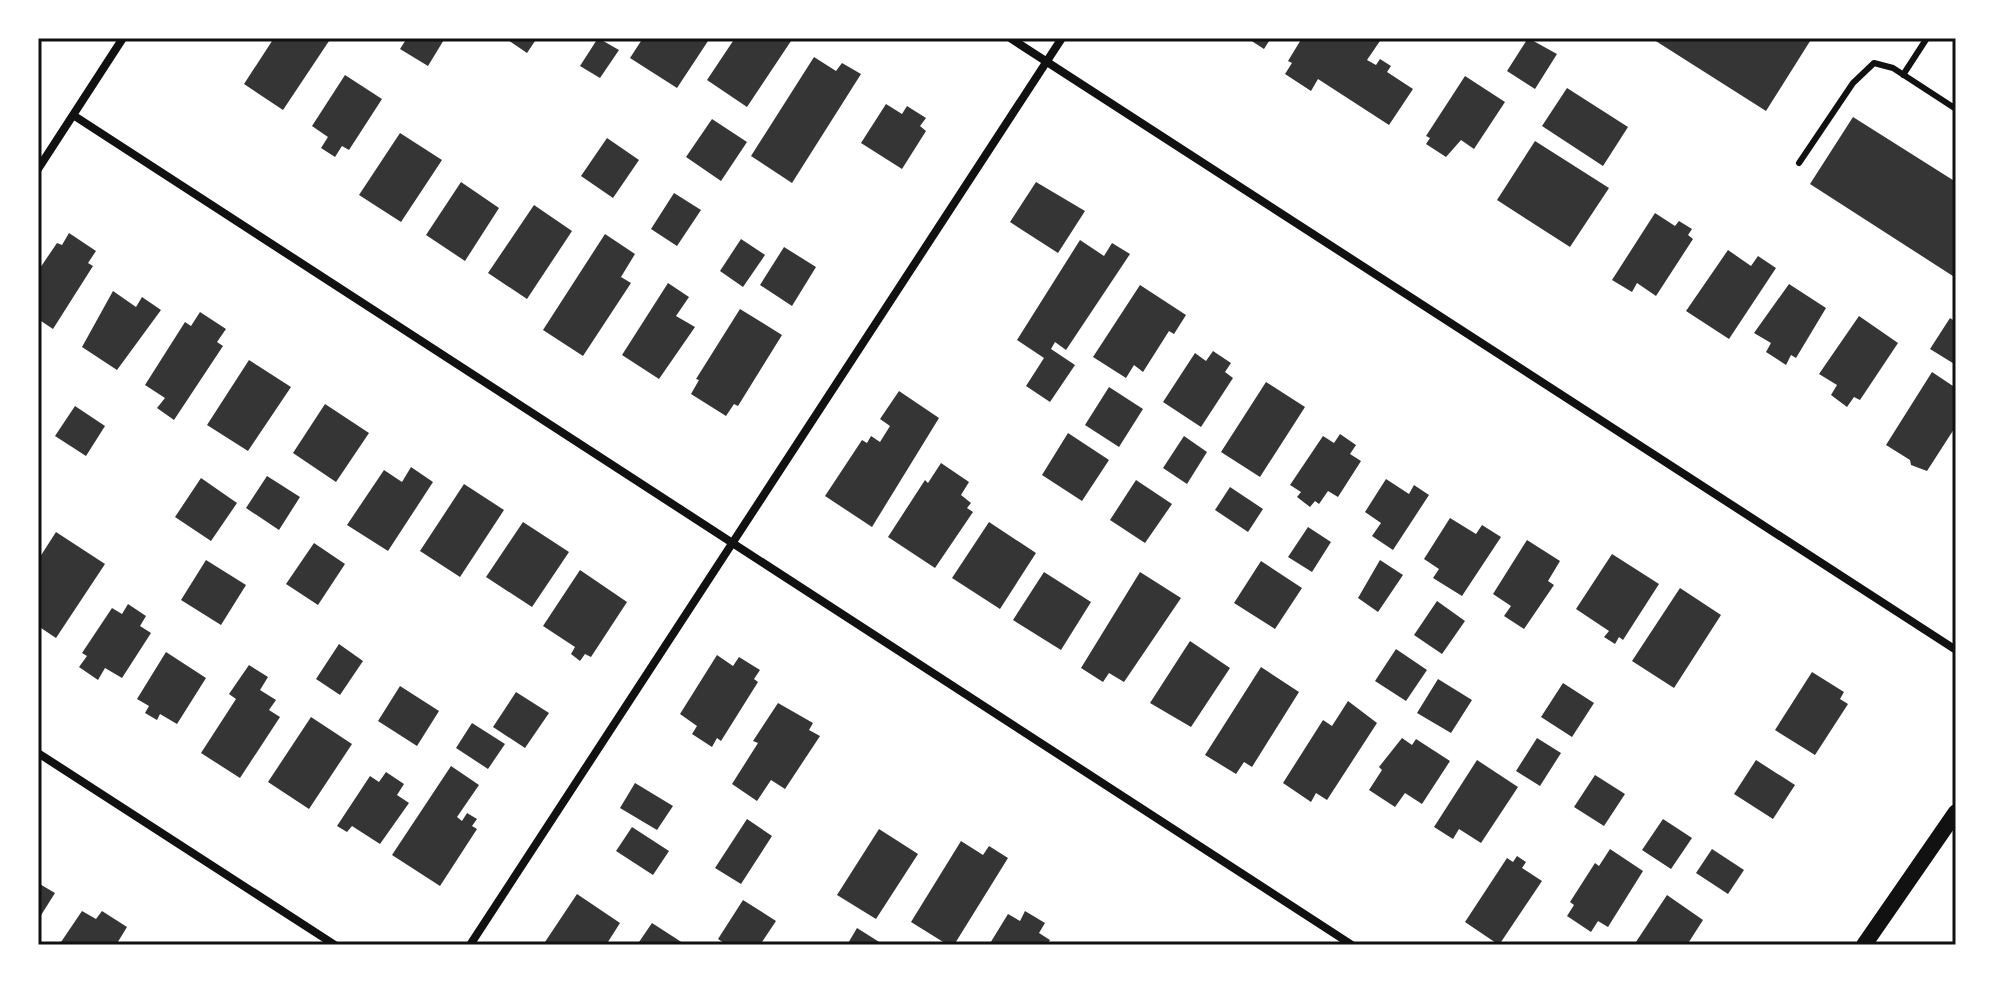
<svg xmlns="http://www.w3.org/2000/svg" width="1994" height="983" viewBox="0 0 1994 983" font-family="Lora,serif">
  <style>
    .building { fill: #353535 }
    .lines { fill: none; stroke-linecap: round; stroke-linejoin: round }
    .service { stroke: #111; stroke-width: 6 }
    .minor { stroke: #111; stroke-width: 8 }
    .secondary { stroke: #111; stroke-width: 16 }
    .neatline { fill: none; stroke: #111; stroke-width: 3 }
  </style>
  <rect width="100%" height="100%" fill="#fff"/>
  <path class="building" d="M 274,38 L 331,38 L 283,110 L 244,84 Z
    M 407,38 L 445,38 L 428,66 L 400,49 Z
    M 505,38 L 537,38 L 527,53 Z
    M 598,38 L 619,50 L 600,78 L 580,66 Z
    M 643,38 L 710,38 L 677,88 L 630,58 Z
    M 735,38 L 793,38 L 747,107 L 707,80 Z
    M 1247,38 L 1271,38 L 1264,49 Z
    M 1302,38 L 1382,38 L 1367,60 L 1376,65 L 1380,59 L 1391,66 L 1387,72 L 1413,89 L 1389,125 L 1318,79 L 1311,91 L 1285,74 L 1292,63 L 1288,61 Z
    M 1528,38 L 1557,54 L 1535,89 L 1507,71 Z
    M 1651,38 L 1812,38 L 1766,111 Z
    M 814,57 L 836,71 L 842,63 L 861,74 L 792,183 L 751,156 Z
    M 345,75 L 382,99 L 349,150 L 342,146 L 335,157 L 321,148 L 328,137 L 312,126 Z
    M 1465,76 L 1505,102 L 1474,149 L 1461,140 L 1446,157 L 1426,144 L 1430,138 L 1426,136 Z
    M 1567,88 L 1628,127 L 1603,166 L 1542,126 Z
    M 886,104 L 902,114 L 907,106 L 926,118 L 920,126 L 926,131 L 902,169 L 861,143 Z
    M 1853,117 L 1956,182 L 1956,278 L 1810,184 Z
    M 712,119 L 747,142 L 721,181 L 686,157 Z
    M 400,133 L 442,160 L 401,222 L 359,195 Z
    M 607,138 L 639,160 L 613,198 L 581,176 Z
    M 1535,141 L 1609,188 L 1570,247 L 1497,200 Z
    M 461,182 L 499,208 L 465,261 L 426,235 Z
    M 1036,182 L 1085,211 L 1058,253 L 1010,222 Z
    M 674,193 L 701,210 L 677,246 L 651,229 Z
    M 534,205 L 572,231 L 527,299 L 488,273 Z
    M 1655,213 L 1675,226 L 1679,221 L 1692,229 L 1688,235 L 1693,239 L 1656,296 L 1637,283 L 1632,292 L 1612,280 Z
    M 69,233 L 96,251 L 88,263 L 93,266 L 53,329 L 38,319 L 38,271 L 57,243 L 62,245 Z
    M 605,234 L 635,254 L 621,277 L 631,283 L 583,356 L 543,330 Z
    M 741,239 L 765,255 L 743,287 L 720,271 Z
    M 1080,240 L 1104,256 L 1112,243 L 1130,254 L 1066,350 L 1055,342 L 1051,349 L 1075,365 L 1050,402 L 1026,386 L 1044,358 L 1017,340 Z
    M 784,247 L 816,267 L 792,306 L 760,285 Z
    M 1728,250 L 1751,266 L 1758,256 L 1776,268 L 1729,339 L 1686,311 Z
    M 668,283 L 689,297 L 676,316 L 695,327 L 659,379 L 622,355 Z
    M 1789,284 L 1826,308 L 1796,358 L 1791,355 L 1786,365 L 1766,352 L 1771,343 L 1754,333 Z
    M 1140,285 L 1186,315 L 1174,334 L 1169,331 L 1143,372 L 1134,365 L 1126,378 L 1093,357 Z
    M 113,291 L 136,307 L 142,297 L 161,310 L 117,370 L 82,347 Z
    M 740,309 L 782,335 L 738,406 L 734,404 L 726,416 L 691,394 L 699,380 L 696,379 Z
    M 200,312 L 226,329 L 217,342 L 223,346 L 174,420 L 157,408 L 165,398 L 145,385 L 185,322 L 191,326 Z
    M 1859,316 L 1898,343 L 1860,400 L 1854,397 L 1847,407 L 1831,395 L 1837,385 L 1819,374 Z
    M 1950,318 L 1956,322 L 1956,365 L 1930,349 Z
    M 1213,351 L 1231,363 L 1225,372 L 1233,378 L 1201,427 L 1163,402 L 1195,353 L 1206,361 Z
    M 249,360 L 291,387 L 248,451 L 207,425 Z
    M 1932,372 L 1956,388 L 1956,426 L 1927,471 L 1911,465 L 1910,460 L 1886,445 Z
    M 1266,382 L 1305,407 L 1260,477 L 1221,452 Z
    M 1109,387 L 1143,409 L 1119,447 L 1085,425 Z
    M 899,391 L 939,418 L 872,527 L 825,496 L 862,440 L 867,443 L 871,436 L 880,442 L 890,426 L 880,419 Z
    M 325,404 L 369,433 L 336,482 L 293,453 Z
    M 75,406 L 105,426 L 86,456 L 55,436 Z
    M 1068,433 L 1109,460 L 1082,501 L 1042,475 Z
    M 1340,434 L 1356,445 L 1350,454 L 1361,461 L 1338,497 L 1328,491 L 1319,504 L 1315,501 L 1310,507 L 1297,497 L 1301,492 L 1290,485 L 1323,436 L 1334,443 Z
    M 1184,436 L 1207,452 L 1187,484 L 1163,468 Z
    M 941,463 L 969,482 L 961,495 L 971,503 L 967,508 L 973,512 L 935,568 L 888,537 L 925,480 L 928,483 Z
    M 411,467 L 433,482 L 388,551 L 347,525 L 384,470 L 402,482 Z
    M 267,476 L 300,497 L 279,530 L 246,508 Z
    M 201,478 L 237,503 L 211,541 L 175,517 Z
    M 1386,479 L 1409,494 L 1414,485 L 1429,495 L 1393,550 L 1372,536 L 1381,523 L 1365,512 Z
    M 1136,480 L 1172,504 L 1145,543 L 1110,520 Z
    M 464,484 L 504,510 L 460,577 L 420,551 Z
    M 1230,487 L 1263,509 L 1248,532 L 1215,510 Z
    M 1450,518 L 1476,534 L 1482,525 L 1501,537 L 1462,596 L 1433,578 L 1439,569 L 1424,559 Z
    M 523,522 L 569,552 L 532,607 L 486,577 Z
    M 989,522 L 1036,553 L 1000,609 L 952,578 Z
    M 1308,527 L 1331,542 L 1312,572 L 1288,557 Z
    M 56,532 L 105,564 L 56,638 L 38,626 L 38,560 Z
    M 1527,540 L 1560,561 L 1548,581 L 1554,585 L 1524,629 L 1504,616 L 1511,606 L 1493,594 Z
    M 314,543 L 345,564 L 318,605 L 286,584 Z
    M 1612,554 L 1659,584 L 1623,640 L 1619,637 L 1615,644 L 1604,637 L 1609,631 L 1576,609 Z
    M 206,560 L 246,585 L 221,625 L 181,600 Z
    M 1380,560 L 1403,575 L 1378,612 L 1358,598 Z
    M 1261,561 L 1302,588 L 1275,629 L 1234,603 Z
    M 580,570 L 627,602 L 591,657 L 585,654 L 580,661 L 571,654 L 575,647 L 543,626 Z
    M 1044,572 L 1091,602 L 1061,650 L 1013,620 Z
    M 1140,572 L 1181,598 L 1124,682 L 1109,673 L 1103,682 L 1081,668 Z
    M 1680,588 L 1721,615 L 1674,688 L 1632,661 Z
    M 1437,601 L 1465,621 L 1442,654 L 1414,635 Z
    M 128,604 L 146,616 L 140,626 L 151,633 L 122,678 L 105,668 L 98,680 L 79,667 L 87,656 L 82,653 L 112,608 L 122,614 Z
    M 1190,641 L 1230,668 L 1191,727 L 1150,703 Z
    M 339,644 L 363,661 L 340,695 L 316,679 Z
    M 1396,649 L 1427,670 L 1406,701 L 1375,681 Z
    M 166,652 L 206,678 L 177,724 L 160,714 L 157,720 L 145,713 L 149,706 L 137,699 Z
    M 717,655 L 733,666 L 739,657 L 760,670 L 754,679 L 758,682 L 721,741 L 717,738 L 712,747 L 692,734 L 697,726 L 680,714 Z
    M 249,665 L 268,677 L 260,690 L 276,700 L 269,710 L 280,717 L 240,778 L 201,753 L 236,699 L 229,694 Z
    M 1261,667 L 1299,692 L 1252,767 L 1244,762 L 1236,774 L 1205,755 Z
    M 1812,672 L 1844,692 L 1840,699 L 1848,704 L 1815,755 L 1775,730 Z
    M 1438,679 L 1472,700 L 1451,733 L 1417,713 Z
    M 1563,683 L 1594,703 L 1572,737 L 1541,717 Z
    M 400,686 L 439,711 L 417,746 L 378,721 Z
    M 516,692 L 549,713 L 525,748 L 493,727 Z
    M 1348,701 L 1377,723 L 1327,800 L 1316,793 L 1311,802 L 1283,783 L 1323,720 L 1332,726 Z
    M 778,703 L 813,723 L 809,730 L 820,736 L 785,789 L 771,780 L 757,801 L 732,784 L 758,743 L 753,741 Z
    M 311,717 L 352,744 L 309,809 L 268,782 Z
    M 472,723 L 505,744 L 488,769 L 456,748 Z
    M 1402,738 L 1412,745 L 1416,739 L 1450,761 L 1422,804 L 1405,793 L 1395,807 L 1369,790 L 1382,770 L 1379,767 Z
    M 1537,738 L 1561,753 L 1540,786 L 1516,771 Z
    M 1477,760 L 1518,787 L 1481,843 L 1459,829 L 1453,839 L 1434,827 Z
    M 1756,760 L 1795,785 L 1773,819 L 1734,794 Z
    M 451,766 L 479,785 L 457,817 L 462,821 L 467,813 L 477,819 L 472,826 L 477,829 L 440,886 L 392,855 Z
    M 386,772 L 404,784 L 397,795 L 409,803 L 380,844 L 352,826 L 347,832 L 337,826 L 370,776 L 379,782 Z
    M 1595,775 L 1625,794 L 1604,826 L 1574,807 Z
    M 635,783 L 673,806 L 657,830 L 620,808 Z
    M 747,819 L 772,836 L 741,884 L 715,868 Z
    M 1663,819 L 1692,838 L 1671,869 L 1642,850 Z
    M 632,827 L 669,851 L 653,875 L 616,851 Z
    M 879,829 L 918,854 L 876,919 L 837,895 Z
    M 961,841 L 983,855 L 989,846 L 1008,858 L 954,945 L 948,945 L 911,922 Z
    M 1610,849 L 1643,871 L 1608,927 L 1598,921 L 1591,932 L 1567,916 L 1574,905 L 1570,902 L 1595,863 L 1599,866 Z
    M 1712,849 L 1744,870 L 1728,894 L 1696,873 Z
    M 1517,856 L 1526,862 L 1522,868 L 1542,881 L 1499,945 L 1465,922 L 1507,858 L 1513,862 Z
    M 38,883 L 55,893 L 38,920 Z
    M 577,894 L 620,923 L 606,945 L 543,945 Z
    M 1667,895 L 1703,920 L 1687,945 L 1634,945 Z
    M 743,900 L 776,921 L 760,945 L 727,945 L 718,939 Z
    M 82,911 L 96,919 L 102,911 L 127,927 L 116,945 L 59,945 Z
    M 1025,911 L 1045,923 L 1039,933 L 1050,940 L 1047,945 L 989,945 L 1008,914 L 1020,921 Z
    M 652,923 L 686,945 L 637,945 Z
    M 857,928 L 884,945 L 847,945 Z"/>
  <g class="lines">
    <path class="service" d="M 1903,75 L 1927,38
      M 1799,163 L 1853,83 L 1874,63 L 1893,68 L 1956,109"/>
    <path class="minor" d="M 1010,38 L 1956,650
      M 73,115 L 1352,945
      M 38,169 L 123,38
      M 38,753 L 335,945
      M 470,945 L 1062,38"/>
    <path class="secondary" d="M 1864,945 L 1956,812"/>
  </g>
  <rect width="1994" height="983" fill="none" stroke="#ffffff" stroke-width="80"/>
  <rect x="40" y="40" width="1914" height="903" class="neatline"/>
</svg>
